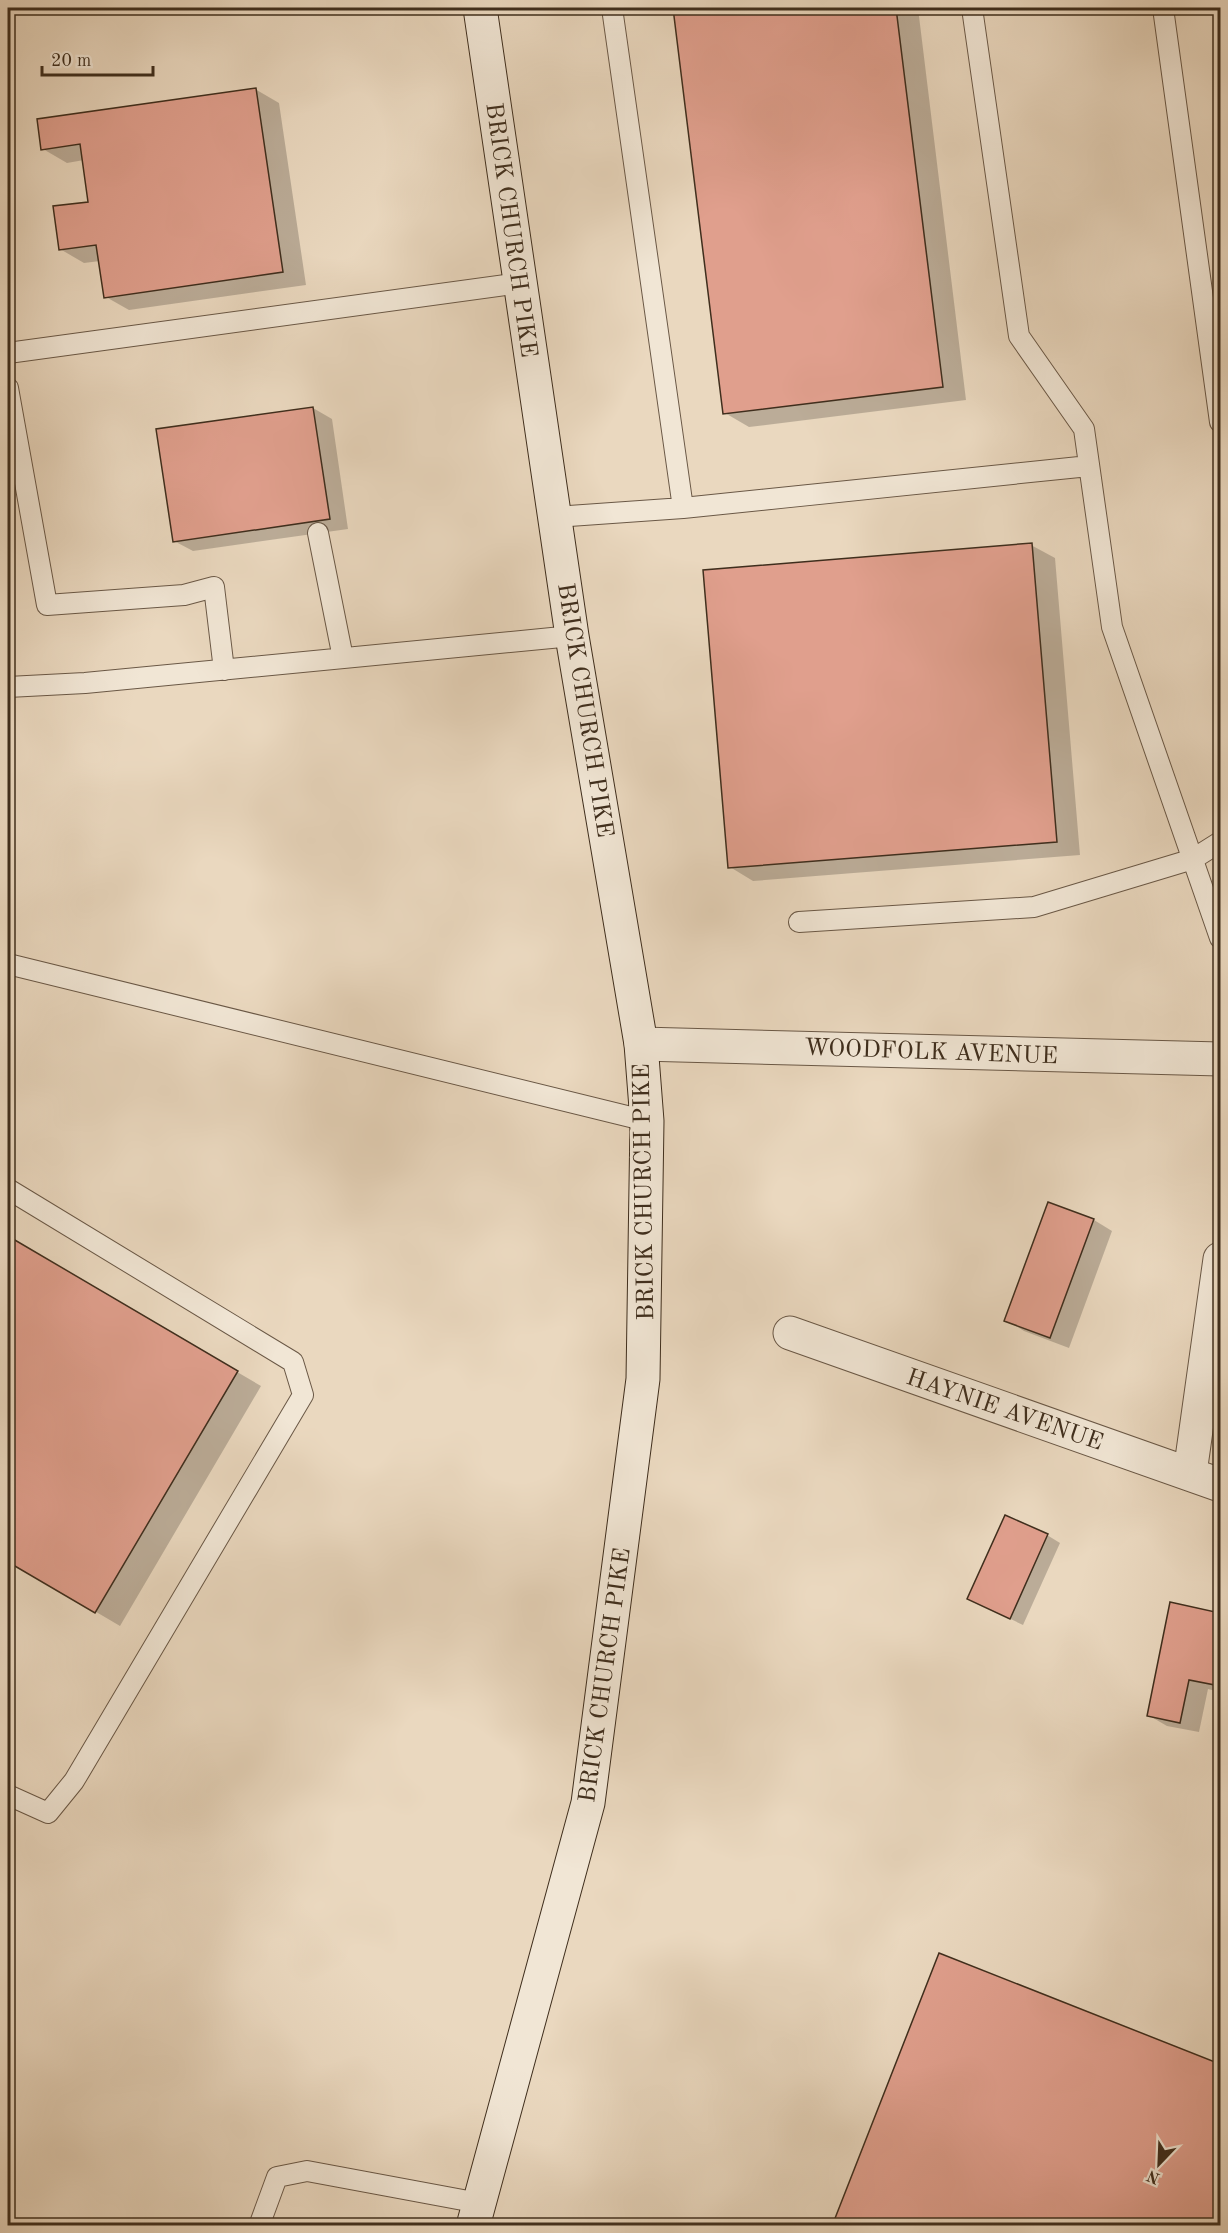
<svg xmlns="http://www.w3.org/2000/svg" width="1228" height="2233" viewBox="0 0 1228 2233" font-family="'Old Standard TT',serif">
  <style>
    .shadow { fill: #0003 }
    .building { fill: #e09f8d; stroke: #3f2e1d; stroke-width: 1.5 }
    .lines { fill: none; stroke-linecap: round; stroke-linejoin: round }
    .lane-casing { stroke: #6a5846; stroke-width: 22 }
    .street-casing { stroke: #6a5846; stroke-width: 35 }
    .secondary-casing { stroke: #3f2e1d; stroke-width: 35 }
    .lane { stroke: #f1e6d5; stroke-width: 20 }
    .street { stroke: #f1e6d5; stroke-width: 33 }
    .secondary { stroke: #f1e6d5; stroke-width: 33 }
    .labels { text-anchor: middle; stroke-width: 6; stroke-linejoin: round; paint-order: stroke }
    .street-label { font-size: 24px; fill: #3f2e1d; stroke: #f1e6d5 }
  </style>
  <rect width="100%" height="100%" fill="#ead8bf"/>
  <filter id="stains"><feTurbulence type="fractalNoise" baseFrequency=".00333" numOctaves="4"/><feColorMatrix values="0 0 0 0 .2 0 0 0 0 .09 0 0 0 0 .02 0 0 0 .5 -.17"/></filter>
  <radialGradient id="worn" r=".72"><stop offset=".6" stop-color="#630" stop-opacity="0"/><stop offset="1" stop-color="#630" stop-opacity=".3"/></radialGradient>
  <path class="shadow" d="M 674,8 L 918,8 L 966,400 L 749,427 L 725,413 Z
    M 255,89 L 279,103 L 306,285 L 129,310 L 106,297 L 100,261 L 84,263 L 60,249 L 90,203 L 84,160 L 67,163 L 43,149 Z
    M 313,408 L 332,419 L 348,529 L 193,551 L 174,541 Z
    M 1031,545 L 1055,558 L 1080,855 L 753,881 L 730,867 Z
    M 1049,1204 L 1094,1220 L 1112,1231 L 1069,1348 L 1024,1331 L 1006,1320 Z
    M 8,1238 L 261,1386 L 120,1626 L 8,1560 Z
    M 1047,1535 L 1060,1543 L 1023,1625 L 969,1599 Z
    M 1171,1604 L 1220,1614 L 1220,1692 L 1208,1689 L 1199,1732 L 1167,1726 L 1148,1715 Z
    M 940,1955 L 1220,2066 L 1220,2226 L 834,2226 Z"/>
  <path class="building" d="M 673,8 L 896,8 L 943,387 L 723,414 Z
    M 256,88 L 283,272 L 104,298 L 96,245 L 59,250 L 53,206 L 88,202 L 80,144 L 41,150 L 37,119 Z
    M 313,407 L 330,519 L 173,542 L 156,429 Z
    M 1032,543 L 1057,842 L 728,868 L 703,570 Z
    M 1048,1202 L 1094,1219 L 1050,1338 L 1004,1321 Z
    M 8,1236 L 238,1371 L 95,1613 L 8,1562 Z
    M 1005,1515 L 1048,1534 L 1010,1619 L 967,1599 Z
    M 1170,1602 L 1220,1613 L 1220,1686 L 1189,1680 L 1180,1723 L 1147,1716 Z
    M 939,1953 L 1220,2064 L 1220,2226 L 832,2226 Z"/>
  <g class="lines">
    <defs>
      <path id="lane" d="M 972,8 L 1019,336 L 1084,429 L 1112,627 L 1220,938
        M 1163,8 L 1220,422
        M 8,353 L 520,283
        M 8,388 L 47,605 L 184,595 L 214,587 L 224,670
        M 683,508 L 1089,466
        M 555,517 L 683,508 L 612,8
        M 318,533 L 343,658
        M 8,687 L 85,683 L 572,636
        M 799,922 L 1034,907 L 1193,859 L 1220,842
        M 8,964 L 647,1121
        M 8,1189 L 293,1362 L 303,1395 L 74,1781 L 48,1813 L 8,1795
        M 259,2226 L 277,2177 L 307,2171 L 479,2203"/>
      <path id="street" d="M 641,1044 L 1220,1059
        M 790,1333 L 1220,1485
        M 1190,1473 L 1220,1259"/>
      <path id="secondary" d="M 473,2226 L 588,1803 L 643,1379 L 647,1121 L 641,1044 L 572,636 L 480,8"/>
    </defs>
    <use href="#lane" class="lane-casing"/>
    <use href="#street" class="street-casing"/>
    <use href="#secondary" class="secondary-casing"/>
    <use href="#lane" class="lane"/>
    <use href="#street" class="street"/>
    <use href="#secondary" class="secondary"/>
  </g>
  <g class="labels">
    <g class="street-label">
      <text transform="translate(512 230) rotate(82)" y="8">BRICK CHURCH PIKE</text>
      <text transform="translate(586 710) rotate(81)" y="8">BRICK CHURCH PIKE</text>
      <text transform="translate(931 1051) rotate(2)" y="8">WOODFOLK AVENUE</text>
      <text transform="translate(643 1192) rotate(-91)" y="8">BRICK CHURCH PIKE</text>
      <text transform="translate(1005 1409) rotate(19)" y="8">HAYNIE AVENUE</text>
      <text transform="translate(604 1675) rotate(-82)" y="8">BRICK CHURCH PIKE</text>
    </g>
  </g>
  <rect width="1228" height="2233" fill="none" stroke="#ead8bf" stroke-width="30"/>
  <rect x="9" y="9" width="1210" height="2215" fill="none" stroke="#3f2e1d" stroke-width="3"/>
  <rect x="15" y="15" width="1198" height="2203" fill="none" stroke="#3f2e1d" stroke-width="1.5"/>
  <g transform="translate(1159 2164) rotate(203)" stroke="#f1e6d5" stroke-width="4.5" paint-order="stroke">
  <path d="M0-4.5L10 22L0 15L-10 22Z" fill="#3f2e1d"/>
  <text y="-9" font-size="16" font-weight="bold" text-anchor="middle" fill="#3f2e1d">N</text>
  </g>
  <path d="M42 66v9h111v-9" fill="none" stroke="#3f2e1d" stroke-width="3"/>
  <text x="51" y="66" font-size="18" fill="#3f2e1d" stroke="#f1e6d5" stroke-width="4.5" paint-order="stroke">20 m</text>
  <rect width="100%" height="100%" filter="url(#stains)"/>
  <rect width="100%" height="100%" fill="url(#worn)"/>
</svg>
